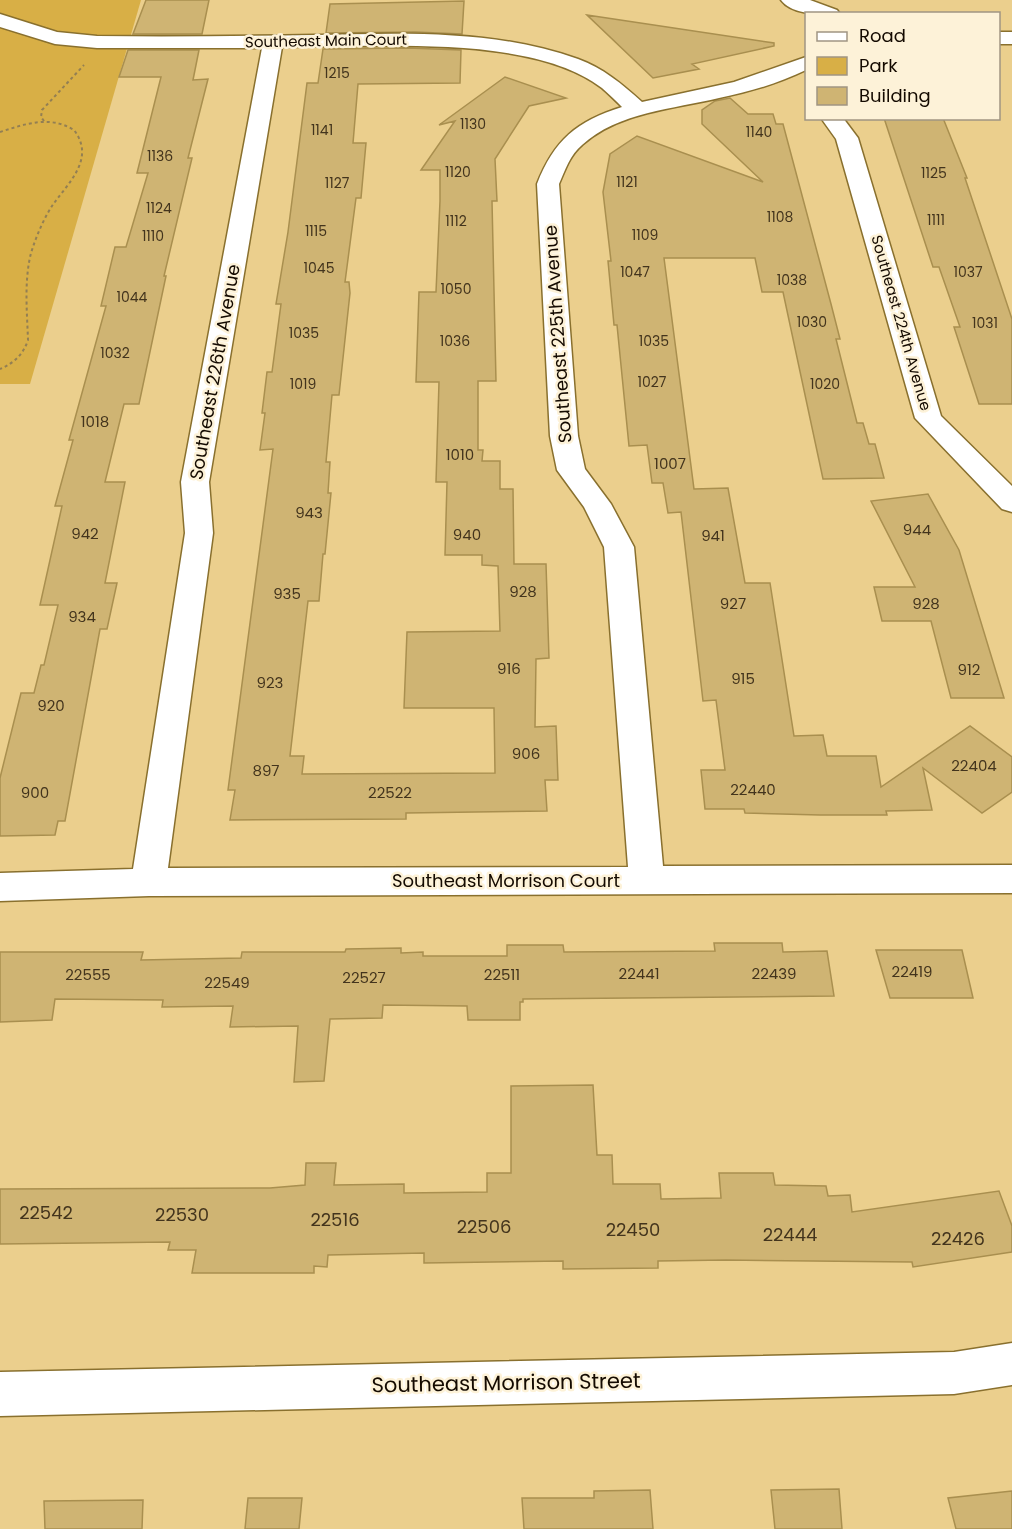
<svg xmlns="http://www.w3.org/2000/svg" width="1012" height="1529" viewBox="0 0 1012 1529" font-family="Poppins,sans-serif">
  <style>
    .green { fill: #d8af46 }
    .building { fill: #cfb473; stroke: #a98f4f; stroke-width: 1.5 }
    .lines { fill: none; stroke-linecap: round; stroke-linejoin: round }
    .minor-casing { stroke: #89702e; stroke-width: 3 }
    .path { stroke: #937f53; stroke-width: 2; stroke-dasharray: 3 3; stroke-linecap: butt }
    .minor { fill: #fff; fill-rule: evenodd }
    .labels { text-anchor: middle; stroke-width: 5; stroke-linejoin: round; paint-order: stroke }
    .far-number-label { font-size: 14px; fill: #43341d }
    .far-street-label { font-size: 15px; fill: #140a00; stroke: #fdf2d8 }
    .number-label { font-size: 15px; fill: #43341d }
    .street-label { font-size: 18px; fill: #140a00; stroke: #fdf2d8 }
    .near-number-label { font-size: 18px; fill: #43341d }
    .near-street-label { font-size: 21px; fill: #140a00; stroke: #fdf2d8 }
  </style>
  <rect width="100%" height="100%" fill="#ebcf8d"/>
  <path class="green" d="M 0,0 L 141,0 L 30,384 L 0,384 Z"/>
  <path class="building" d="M 146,0 L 209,0 L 202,34 L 133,34 Z
    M 464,1 L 462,34 L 415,32 L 326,33 L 330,4 Z
    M 587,15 L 774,43 L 774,46 L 692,64 L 699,69 L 653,78 Z
    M 408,48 L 461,50 L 460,83 L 358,84 L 353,143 L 366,143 L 361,198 L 356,198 L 345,282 L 349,282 L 350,293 L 339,395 L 332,395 L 326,462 L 330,462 L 328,493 L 331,493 L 325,554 L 323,554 L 319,601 L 308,601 L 290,756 L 304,756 L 302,774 L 495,773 L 494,708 L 404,708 L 407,632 L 500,631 L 498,566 L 482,565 L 482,555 L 445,555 L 447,482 L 436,482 L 439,382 L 416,382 L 419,292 L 436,292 L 440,201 L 440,170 L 421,170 L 455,121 L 439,125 L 505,77 L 566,98 L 529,106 L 495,159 L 497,201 L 492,201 L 496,381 L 478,381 L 478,450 L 483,450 L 482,461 L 500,461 L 500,489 L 513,489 L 514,564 L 546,564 L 549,658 L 536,659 L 535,727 L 556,726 L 558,780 L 545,780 L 547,811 L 406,813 L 406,819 L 230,820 L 235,790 L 228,790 L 273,449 L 260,450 L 265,413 L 262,413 L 267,372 L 272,372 L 281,304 L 276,304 L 288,232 L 307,83 L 318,83 L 323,49 Z
    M 128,50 L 199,50 L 193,80 L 208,79 L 188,158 L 192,158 L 164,276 L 166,276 L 139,404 L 124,404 L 105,482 L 125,482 L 105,583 L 117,583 L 107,629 L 100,629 L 65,821 L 58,821 L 55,835 L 0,836 L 0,778 L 21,693 L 34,693 L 41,665 L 44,665 L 58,605 L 40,605 L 62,506 L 55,506 L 73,440 L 69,440 L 106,306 L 101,306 L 115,247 L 126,247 L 148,173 L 137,173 L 161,77 L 119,77 Z
    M 730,98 L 748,114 L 773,114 L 776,124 L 783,124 L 831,304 L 840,339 L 836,339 L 857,423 L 863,423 L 869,444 L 875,444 L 884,478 L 823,479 L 783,292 L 762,292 L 755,258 L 664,258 L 694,489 L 728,488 L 745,583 L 770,583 L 794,736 L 823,735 L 827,756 L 876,756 L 881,787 L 970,726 L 1012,757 L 1012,792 L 982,813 L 923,768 L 932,810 L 886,811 L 887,815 L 820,815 L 745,813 L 744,809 L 705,809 L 701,770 L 725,770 L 716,700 L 703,701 L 681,512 L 668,513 L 663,483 L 652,483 L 647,445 L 629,446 L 617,325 L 614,325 L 608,261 L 611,261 L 603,192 L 610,154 L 637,136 L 763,182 L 702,124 L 702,110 L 715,101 Z
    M 884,118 L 943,118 L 967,178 L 965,178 L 1012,319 L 1012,404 L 979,404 L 954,327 L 960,327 L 939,267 L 933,267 Z
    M 928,494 L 959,550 L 1004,698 L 951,698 L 931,621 L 882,621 L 874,587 L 915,587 L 871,501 Z
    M 714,943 L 782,943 L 783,952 L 827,951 L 834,996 L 523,999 L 523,1002 L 520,1002 L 520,1020 L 468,1020 L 467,1006 L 383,1005 L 382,1018 L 330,1019 L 324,1081 L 294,1082 L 298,1026 L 230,1027 L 233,1006 L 162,1007 L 163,1000 L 55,999 L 52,1020 L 0,1022 L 0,952 L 143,952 L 141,960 L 241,958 L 242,952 L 345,952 L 346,949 L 401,948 L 401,953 L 423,952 L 423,956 L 507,956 L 507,945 L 563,945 L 564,952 L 715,951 Z
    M 876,950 L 962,950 L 973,998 L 890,998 Z
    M 593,1085 L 597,1155 L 612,1155 L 613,1184 L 660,1184 L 661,1199 L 721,1198 L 719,1173 L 773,1173 L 775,1185 L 826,1186 L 828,1196 L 850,1195 L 852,1212 L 999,1191 L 1012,1226 L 1012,1252 L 913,1267 L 912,1262 L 726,1260 L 658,1261 L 658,1268 L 563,1269 L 563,1261 L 424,1263 L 424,1253 L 328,1255 L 327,1267 L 314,1266 L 314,1273 L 192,1273 L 196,1250 L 168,1250 L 170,1242 L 0,1244 L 0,1189 L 270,1188 L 305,1185 L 306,1163 L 336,1163 L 334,1185 L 404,1184 L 404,1193 L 487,1192 L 487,1173 L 511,1173 L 511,1086 Z
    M 839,1489 L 842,1529 L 775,1529 L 771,1490 Z
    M 650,1490 L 653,1529 L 524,1529 L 522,1498 L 594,1498 L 594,1491 Z
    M 1012,1491 L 1012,1529 L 956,1529 L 948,1498 Z
    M 248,1498 L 302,1498 L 299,1529 L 245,1529 Z
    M 143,1500 L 142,1529 L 45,1529 L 44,1501 Z"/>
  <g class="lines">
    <defs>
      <path id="minor" d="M 781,0 L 810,0 L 837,10 L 840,14 C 822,14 793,16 781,0 Z
        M 0,14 L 57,32 L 97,36 C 170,37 243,36 316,35 C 403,33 494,29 578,59 C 603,68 622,84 642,102 L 734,82 L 806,57 L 806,70 C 779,83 749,92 719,98 C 674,109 618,112 582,145 C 570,155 565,170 559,184 L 578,436 L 585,469 L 611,504 L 634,547 L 663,866 L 1012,865 L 1012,893 L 149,896 L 0,901 L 0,873 L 133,869 L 185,533 L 181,482 L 262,48 L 97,48 L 55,44 L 0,27 ZM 345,46 C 419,46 541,41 602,88 C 609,94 616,101 622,107 C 577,121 554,140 537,184 L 550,436 L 557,470 L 584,507 L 604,547 L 628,867 L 168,868 L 213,533 L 209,482 L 282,47 Z
        M 998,32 L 1012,32 L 1012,44 L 998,44 Z
        M 821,118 L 843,118 L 858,138 L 941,416 L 1012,486 L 1012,512 L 1002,509 L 915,418 L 836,139 Z
        M 1012,1343 L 1012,1385 L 954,1394 L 0,1416 L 0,1372 L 954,1352 Z"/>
    </defs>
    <use href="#minor" class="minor-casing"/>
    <path class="path" d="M 44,121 L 41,117 L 42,110 L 84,65
      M 0,132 C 25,124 50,115 74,130 C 96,159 68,183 52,206 C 43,220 36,237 31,253 C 24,281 27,311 28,340 C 23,355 14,363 0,369"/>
    <use href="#minor" class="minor"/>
  </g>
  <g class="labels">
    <g class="far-number-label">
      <text x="337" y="78">1215</text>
      <text x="473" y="129">1130</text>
      <text x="322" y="135">1141</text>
      <text x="759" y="137">1140</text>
      <text x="160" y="161">1136</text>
      <text x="458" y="177">1120</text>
      <text x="934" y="178">1125</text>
      <text x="627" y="187">1121</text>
      <text x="337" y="188">1127</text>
      <text x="159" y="213">1124</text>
      <text x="780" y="222">1108</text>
      <text x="936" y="225">1111</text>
      <text x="456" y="226">1112</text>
      <text x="316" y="236">1115</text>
      <text x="645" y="240">1109</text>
      <text x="153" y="241">1110</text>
      <text x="319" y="273">1045</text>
      <text x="635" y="277">1047</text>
      <text x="968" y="277">1037</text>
      <text x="792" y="285">1038</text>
      <text x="456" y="294">1050</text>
      <text x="132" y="302">1044</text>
      <text x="812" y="327">1030</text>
      <text x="985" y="328">1031</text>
      <text x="304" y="338">1035</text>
      <text x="455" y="346">1036</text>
      <text x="654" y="346">1035</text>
      <text x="115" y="358">1032</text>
      <text x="652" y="387">1027</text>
      <text x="303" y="389">1019</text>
      <text x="825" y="389">1020</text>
    </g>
    <g class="far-street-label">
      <text transform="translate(326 41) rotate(-1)" y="5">Southeast Main Court</text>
      <text transform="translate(901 323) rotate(74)" y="5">Southeast 224th Avenue</text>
    </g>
    <g class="number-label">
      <text x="95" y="427">1018</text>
      <text x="460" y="460">1010</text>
      <text x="670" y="469">1007</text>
      <text x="309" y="518">943</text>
      <text x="917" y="535">944</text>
      <text x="85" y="539">942</text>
      <text x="467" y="540">940</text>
      <text x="713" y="541">941</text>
      <text x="523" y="597">928</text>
      <text x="287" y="599">935</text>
      <text x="733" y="609">927</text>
      <text x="926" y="609">928</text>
      <text x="82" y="622">934</text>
      <text x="509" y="674">916</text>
      <text x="969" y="675">912</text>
      <text x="743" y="684">915</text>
      <text x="270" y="688">923</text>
      <text x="51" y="711">920</text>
      <text x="526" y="759">906</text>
      <text x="974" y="771">22404</text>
      <text x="266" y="776">897</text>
      <text x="753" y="795">22440</text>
      <text x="35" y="798">900</text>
      <text x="390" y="798">22522</text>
      <text x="912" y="977">22419</text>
      <text x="639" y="979">22441</text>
      <text x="774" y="979">22439</text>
      <text x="88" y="980">22555</text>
      <text x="502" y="980">22511</text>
      <text x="364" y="983">22527</text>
      <text x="227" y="988">22549</text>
    </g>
    <g class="street-label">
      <text transform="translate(558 334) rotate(-94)" y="6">Southeast 225th Avenue</text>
      <text transform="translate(215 372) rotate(-80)" y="6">Southeast 226th Avenue</text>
      <text x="506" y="887">Southeast Morrison Court</text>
    </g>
    <g class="near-number-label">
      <text x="46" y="1219">22542</text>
      <text x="182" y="1221">22530</text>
      <text x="335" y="1226">22516</text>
      <text x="484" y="1233">22506</text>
      <text x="633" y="1236">22450</text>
      <text x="790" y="1241">22444</text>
      <text x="958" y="1245">22426</text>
    </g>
    <g class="near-street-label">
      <text transform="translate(506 1383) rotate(-1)" y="7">Southeast Morrison Street</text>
    </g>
  </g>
  <rect x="805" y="12" width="195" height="108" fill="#fdf2d8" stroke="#a09582" stroke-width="1.5"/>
  <rect x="817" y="32" width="30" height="9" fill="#ffffff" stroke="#a09582" stroke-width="1.5"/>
  <text x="859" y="42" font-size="18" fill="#140a00">Road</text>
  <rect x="817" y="57" width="30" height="18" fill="#d8af46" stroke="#a09582" stroke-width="1.5"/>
  <text x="859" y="72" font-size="18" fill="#140a00">Park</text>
  <rect x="817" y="87" width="30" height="18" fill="#cfb473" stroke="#a09582" stroke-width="1.5"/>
  <text x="859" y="102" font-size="18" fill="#140a00">Building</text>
</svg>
